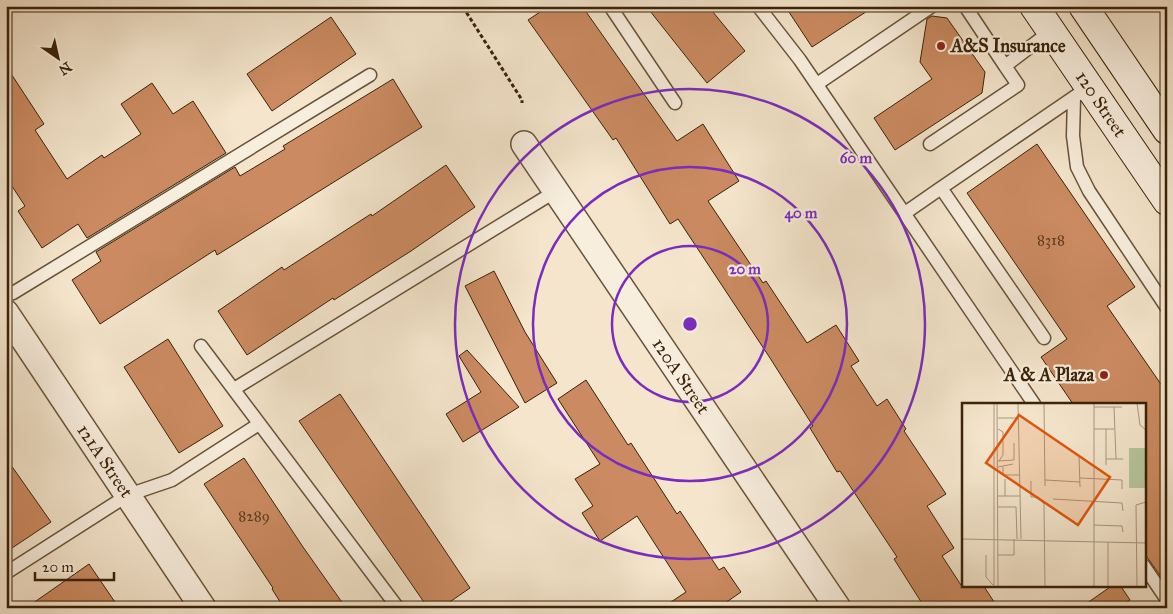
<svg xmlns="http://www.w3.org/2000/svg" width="1173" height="614" viewBox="0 0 1173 614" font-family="'IM FELL Great Primer',serif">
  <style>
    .building { fill: #cb8a61; stroke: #3a2209 }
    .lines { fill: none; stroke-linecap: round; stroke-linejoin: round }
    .service-casing { stroke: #68533a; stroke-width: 15 }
    .minor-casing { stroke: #68533a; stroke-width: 28 }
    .secondary-casing { stroke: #3a2209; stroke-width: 30 }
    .path { stroke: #3a2209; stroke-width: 3; stroke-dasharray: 4 2.5; stroke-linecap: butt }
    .service { stroke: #f8eede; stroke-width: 12 }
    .minor { stroke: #f8eede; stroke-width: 25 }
    .secondary { stroke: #f8eede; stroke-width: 28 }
    .ring { fill: none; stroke: #7b2cbf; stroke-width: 2.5 }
    .poi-dot { fill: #8f2418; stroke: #f8eede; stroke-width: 2 }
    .labels { text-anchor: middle; stroke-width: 4.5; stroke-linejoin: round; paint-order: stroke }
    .number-label { font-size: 15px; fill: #5e3c1f }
    .poi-label { font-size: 18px; font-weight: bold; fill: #3a2209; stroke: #f8eede; text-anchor: start }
    .street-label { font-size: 18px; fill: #3a2209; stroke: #f8eede }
    .inset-road { fill: none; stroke: #aa977e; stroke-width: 1 }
    .view { fill: #df560c; fill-opacity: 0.15; stroke: #df560c; stroke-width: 2.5 }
    .inset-edge { fill: none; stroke: #3a2209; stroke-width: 2.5 }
    .centre { fill: #7b2cbf; stroke: #f8eede; stroke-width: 2.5 }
    .ring-label { font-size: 15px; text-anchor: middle; font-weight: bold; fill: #7b2cbf; stroke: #f8eede; stroke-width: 4.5; stroke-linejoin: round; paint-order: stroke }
  </style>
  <rect width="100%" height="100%" fill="#f4e5cc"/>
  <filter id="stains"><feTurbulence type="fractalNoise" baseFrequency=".004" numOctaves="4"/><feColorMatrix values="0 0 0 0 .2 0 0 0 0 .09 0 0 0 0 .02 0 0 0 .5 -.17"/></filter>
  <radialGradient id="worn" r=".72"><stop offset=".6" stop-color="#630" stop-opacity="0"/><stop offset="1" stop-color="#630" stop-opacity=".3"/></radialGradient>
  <path class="building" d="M 549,6 L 582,6 L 677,141 L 703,124 L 739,181 L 708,201 L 763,283 L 766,281 L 807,343 L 836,325 L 859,361 L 851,366 L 877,406 L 887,399 L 906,429 L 904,431 L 946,494 L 927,506 L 954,548 L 942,556 L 961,585 L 983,585 L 998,608 L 925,608 L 894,559 L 897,557 L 840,471 L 837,472 L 810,428 L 813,426 L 770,358 L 678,219 L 670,224 L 616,138 L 613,140 L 528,20 Z
    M 646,6 L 708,6 L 745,51 L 707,83 Z
    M 785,6 L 875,6 L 812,47 Z
    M 932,16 L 947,18 L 985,72 L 982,93 L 895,150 L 874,118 L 932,79 L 920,62 L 927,19 Z
    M 331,17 L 356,54 L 272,111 L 247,74 Z
    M 6,66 L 44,124 L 35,130 L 67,179 L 102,155 L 104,158 L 141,134 L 121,104 L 152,83 L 173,114 L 193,101 L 226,153 L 87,238 L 78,224 L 42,248 L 18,211 L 25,206 L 6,177 Z
    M 393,79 L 422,127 L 217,255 L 215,250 L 100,324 L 72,280 L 101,261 L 96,252 L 235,167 L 240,176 L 285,149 L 283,146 Z
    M 1037,144 L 1135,287 L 1107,306 L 1167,393 L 1167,585 L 1144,553 L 1144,404 L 1073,404 L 1041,357 L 1067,339 L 967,193 Z
    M 446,165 L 475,207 L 411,251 L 334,300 L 333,298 L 247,355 L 218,311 L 282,267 L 284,270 L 371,214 L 372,216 Z
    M 494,271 L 525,332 L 557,383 L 525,403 L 465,286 Z
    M 168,339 L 223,426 L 179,453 L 124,367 Z
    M 467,350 L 519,407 L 463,442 L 446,414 L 481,392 L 459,356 Z
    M 586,380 L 628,445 L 631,443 L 677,514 L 680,511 L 719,570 L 724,567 L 741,592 L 718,608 L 662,608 L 686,592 L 637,516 L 600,541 L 582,513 L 593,506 L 575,479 L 600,464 L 558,399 Z
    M 340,394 L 470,588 L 441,608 L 428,608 L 299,421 Z
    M 6,458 L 51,522 L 6,552 Z
    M 244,458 L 303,547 L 346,608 L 284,608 L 272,589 L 273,588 L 204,484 Z
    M 89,564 L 119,608 L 26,608 Z
    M 1113,585 L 1120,585 L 1130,600 L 1118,608 L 1080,608 Z"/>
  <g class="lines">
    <defs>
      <path id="service" d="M 610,6 L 675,103
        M 758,6 L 800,60 L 1034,404
        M 965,6 L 1005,66
        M 817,84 L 932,6
        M 1074,97 L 1073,136 L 1077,167 L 1089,191 L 1167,308
        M 930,144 L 1018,85 L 1005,66 L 1051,31
        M 905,213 L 941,188
        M 6,295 L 13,293 L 370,75
        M 1044,338 L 941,188 L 1089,87
        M 201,346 L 398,608
        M 234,389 L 556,191
        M 1144,566 L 1167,600
        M 6,573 L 128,495 L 172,480 L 259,424"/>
      <path id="minor" d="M 524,144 L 838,608
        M 6,313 L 203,608"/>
      <path id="secondary" d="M 1034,6 L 1167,201
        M 1083,6 L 1167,130"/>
    </defs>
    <use href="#service" class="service-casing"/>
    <use href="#minor" class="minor-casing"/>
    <use href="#secondary" class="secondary-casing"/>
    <path class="path" d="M 463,7 L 522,100 L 522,103"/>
    <use href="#service" class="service"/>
    <use href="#minor" class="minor"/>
    <use href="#secondary" class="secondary"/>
  </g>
  <g class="ring">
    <circle cx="690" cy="324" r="78"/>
    <circle cx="690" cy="324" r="157"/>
    <circle cx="690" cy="324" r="235"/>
  </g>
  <g class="poi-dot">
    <circle cx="941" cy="46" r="5"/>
    <circle cx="1104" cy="375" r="5"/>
  </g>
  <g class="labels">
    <g class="number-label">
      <text x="1051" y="245">8318</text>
      <text x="254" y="521">8289</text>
    </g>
    <g class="poi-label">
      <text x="951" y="52">A&amp;S Insurance</text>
      <text x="1094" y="381" text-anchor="end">A &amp; A Plaza</text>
    </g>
    <g class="street-label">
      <text transform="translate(1101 104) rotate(56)" y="6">120 Street</text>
      <text transform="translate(681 376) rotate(56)" y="6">120A Street</text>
      <text transform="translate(105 461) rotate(56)" y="6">121A Street</text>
    </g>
  </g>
  <g transform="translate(962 403)">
    <rect width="184" height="184" fill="#f4e5cc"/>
    <path d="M 167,45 L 184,45 L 184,85 L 167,85 Z" fill="#b6c69c"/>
    <path class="inset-road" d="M 32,0 L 32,184M 35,0 L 36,184M 56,0 L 59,136M 82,0 L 83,83M 175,0 L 178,22 L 184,27M 132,4 L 160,4M 152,4 L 154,56M 36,15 L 56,15M 36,26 L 41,29 L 41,52 L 37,58M 132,26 L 152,26M 144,26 L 144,62M 117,52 L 118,84M 144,56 L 161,56M 36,58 L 52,57 L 52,40M 36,64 L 51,61M 41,64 L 41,72 L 57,72M 118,75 L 160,77 L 160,86M 43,76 L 43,93M 83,77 L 118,79M 69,78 L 69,94 L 76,94 L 82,101 L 83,184M 36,93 L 58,93M 91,96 L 160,100 L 161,108M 36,104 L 54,104 L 55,136M 132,122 L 160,123 L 161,129M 0,136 L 184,140M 24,152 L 24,174 L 31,182M 36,152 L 52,152 L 52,136M 132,184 L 132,0M 146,184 L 146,139M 175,184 L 174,102 L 184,99"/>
    <path class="view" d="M 57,12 L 148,74 L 116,122 L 24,60 Z"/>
    <rect width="184" height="184" class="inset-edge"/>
  </g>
  <circle cx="690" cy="324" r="8" class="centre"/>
  <g class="ring-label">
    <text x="856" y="163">60 m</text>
    <text x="801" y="218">40 m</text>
    <text x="745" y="274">20 m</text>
  </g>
  <rect width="1173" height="614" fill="none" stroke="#f4e5cc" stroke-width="25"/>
  <rect x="8" y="8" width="1158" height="599" fill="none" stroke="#3a2209" stroke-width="2.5"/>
  <rect x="12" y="12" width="1148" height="589" fill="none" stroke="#3a2209"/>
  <g transform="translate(58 58) rotate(146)" stroke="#f8eede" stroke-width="4" paint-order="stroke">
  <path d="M0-4L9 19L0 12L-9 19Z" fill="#3a2209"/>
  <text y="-8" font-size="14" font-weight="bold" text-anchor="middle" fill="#3a2209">N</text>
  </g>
  <path d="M35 572v8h79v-8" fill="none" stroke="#3a2209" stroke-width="2.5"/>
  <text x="42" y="572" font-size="15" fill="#3a2209" stroke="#f8eede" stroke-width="4" paint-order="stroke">20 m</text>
  <rect width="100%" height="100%" filter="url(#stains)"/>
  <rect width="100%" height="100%" fill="url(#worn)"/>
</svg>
